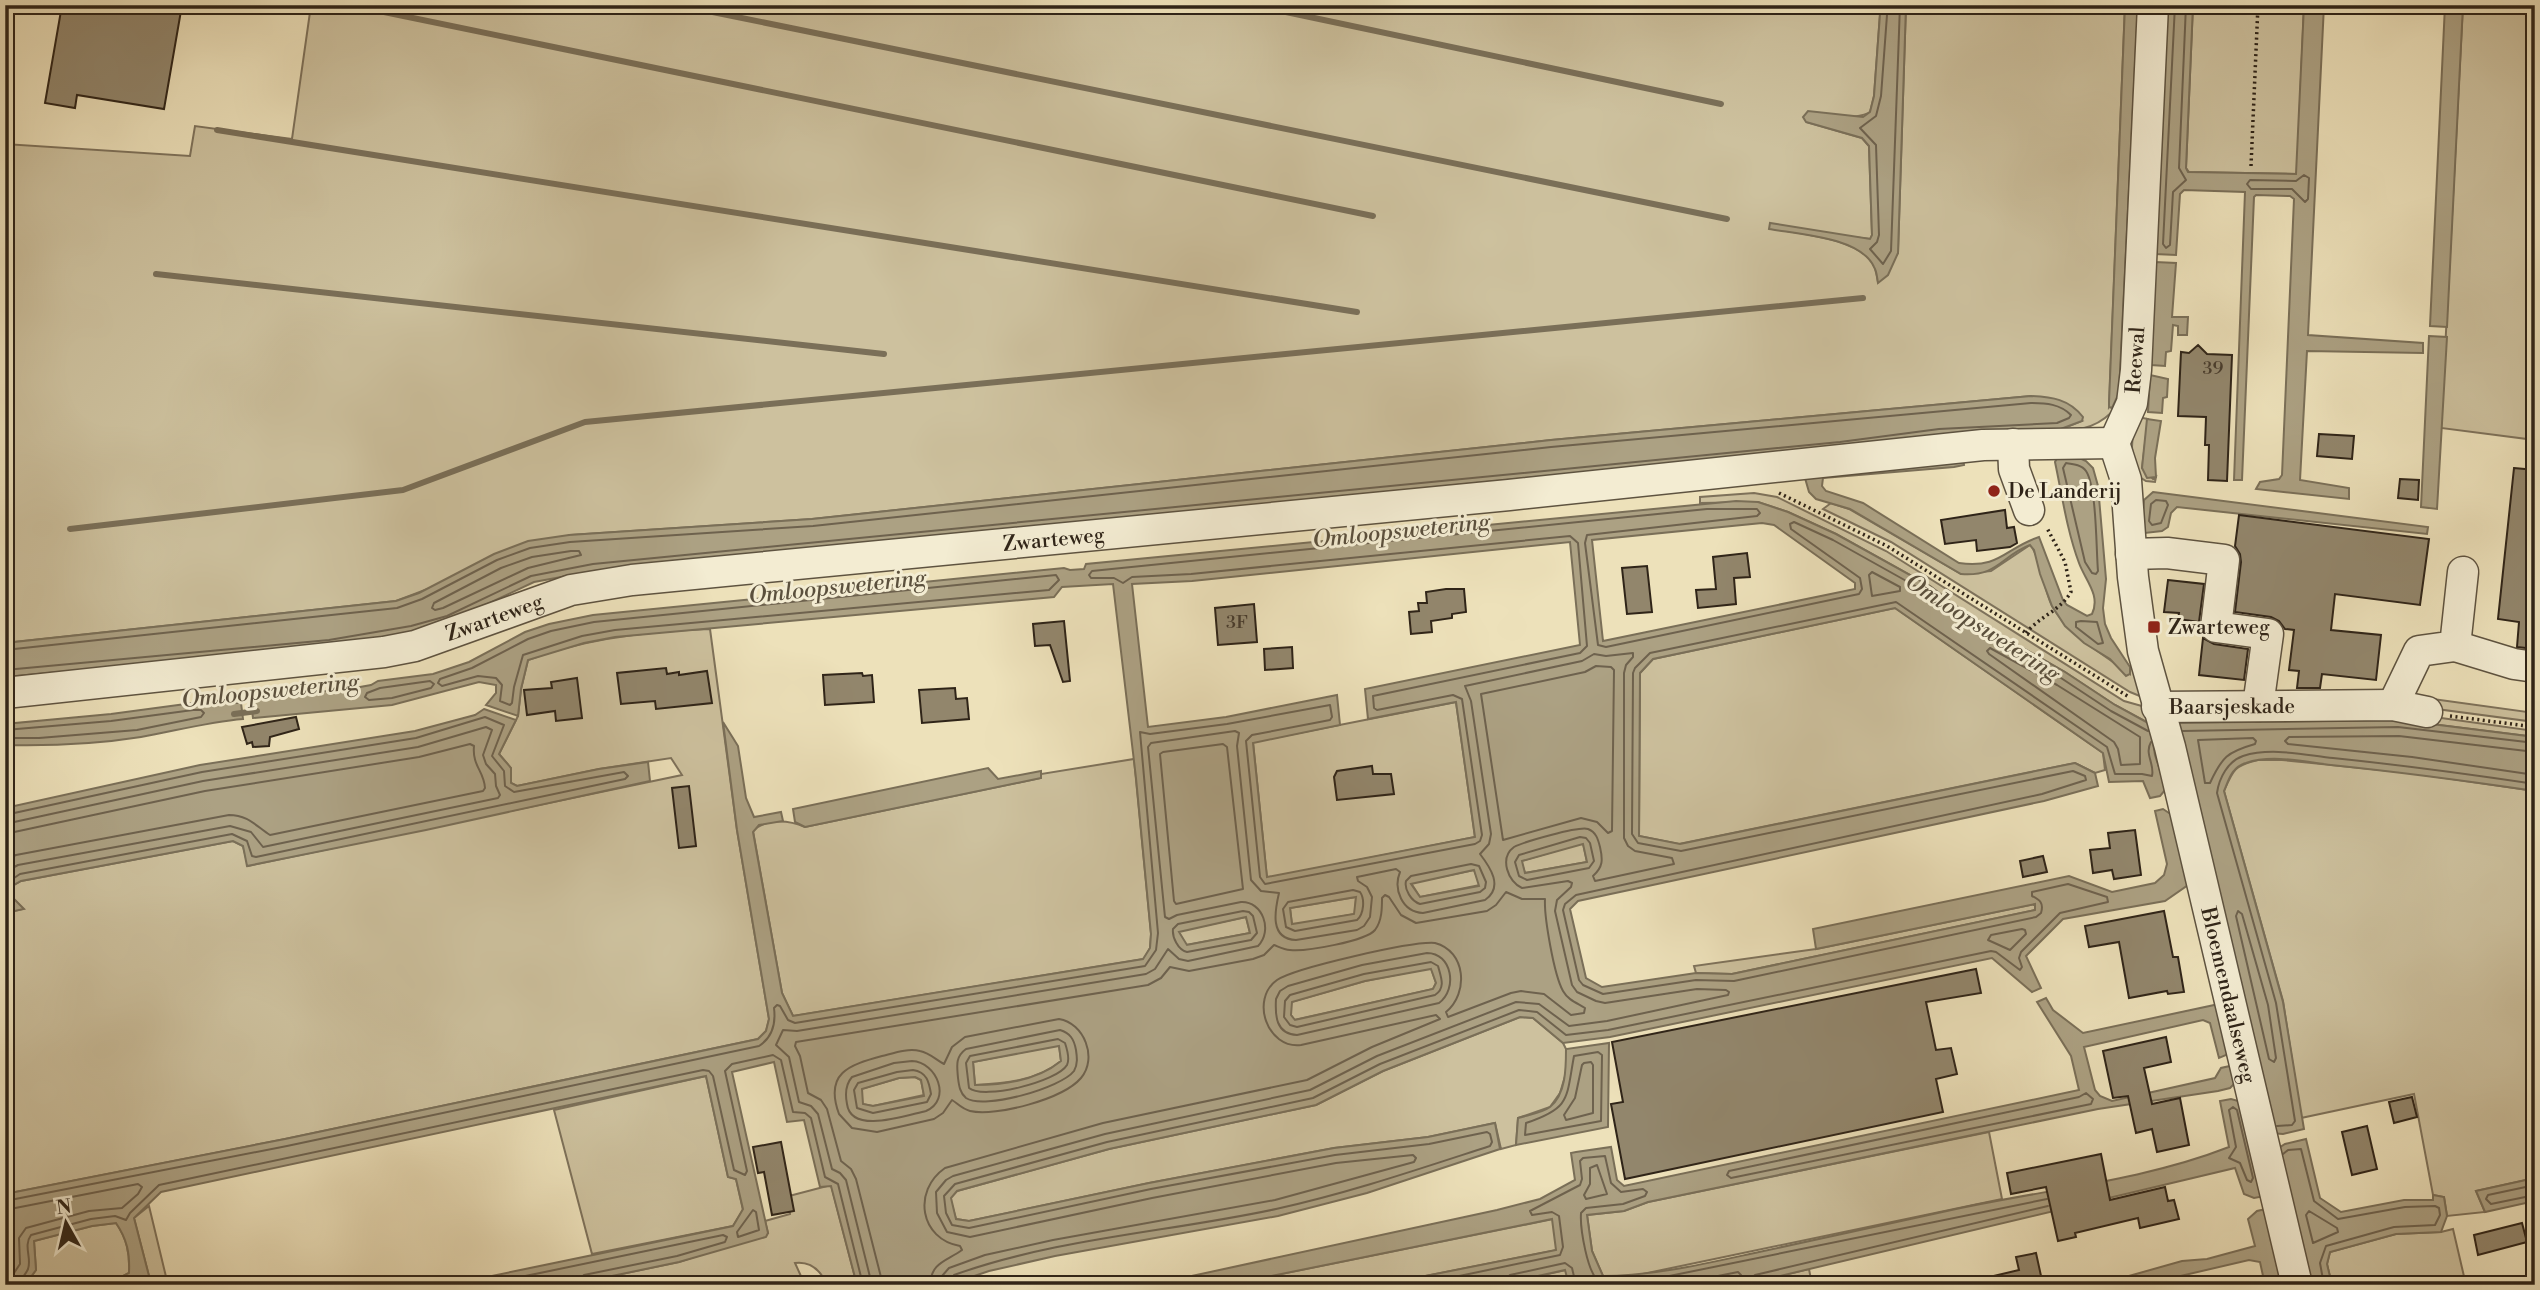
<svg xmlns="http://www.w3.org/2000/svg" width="2540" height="1290" viewBox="0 0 2540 1290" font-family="'Libre Bodoni',serif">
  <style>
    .green { fill: #cdc19e; stroke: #7e725b; stroke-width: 2 }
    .water { fill: #aca183; stroke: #7a6f58; stroke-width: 2; fill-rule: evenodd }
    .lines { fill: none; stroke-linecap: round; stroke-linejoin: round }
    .shore { stroke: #6e624e; stroke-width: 2 }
    .stream { stroke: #7a6f58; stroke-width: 6 }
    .building { fill: #92866c; stroke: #2f2418; stroke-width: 2 }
    .minor-casing { stroke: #5e5340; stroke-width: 33 }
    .path { stroke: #2f2418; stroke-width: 3.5; stroke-dasharray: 2 3.5; stroke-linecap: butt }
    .minor { stroke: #f3ecd2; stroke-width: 30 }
    .poi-dot { fill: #8f2418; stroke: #f3ecd2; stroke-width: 2.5 }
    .labels { text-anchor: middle; stroke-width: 6; stroke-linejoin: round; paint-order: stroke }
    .number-label { font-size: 18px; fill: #483c2d }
    .street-label { font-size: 21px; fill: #2f2418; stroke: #f3ecd2 }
    .poi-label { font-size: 21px; fill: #2f2418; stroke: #f3ecd2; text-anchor: start }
    .water-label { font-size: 23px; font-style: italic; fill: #5b503d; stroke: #f3ecd2 }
  </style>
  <rect width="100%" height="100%" fill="#ede1ba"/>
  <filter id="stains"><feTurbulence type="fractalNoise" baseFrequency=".00286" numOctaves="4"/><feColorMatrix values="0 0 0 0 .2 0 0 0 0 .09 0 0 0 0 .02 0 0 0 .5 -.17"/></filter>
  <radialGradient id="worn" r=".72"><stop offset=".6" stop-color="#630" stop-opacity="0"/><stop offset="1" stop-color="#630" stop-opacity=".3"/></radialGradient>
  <path class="green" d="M 311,5 L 1835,5 L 1880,14 L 1874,96 L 1870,112 C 1860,119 1821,120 1806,122 L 1862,138 L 1869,146 L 1872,235 L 1871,239 L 1769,228 C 1797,234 1860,237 1874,266 C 1876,271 1877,277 1878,282 L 1898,253 L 1906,5 L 2125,5 L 2109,407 L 2119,393 L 2138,5 L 2122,399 C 2107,423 2086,432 2059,430 L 2082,421 L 2031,396 L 1551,440 L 812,519 L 570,535 L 396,601 L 5,643 L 5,144 L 190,156 L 195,126 L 292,139 Z
    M 2193,5 L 2304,5 L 2297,174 L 2189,172 L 2186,168 Z
    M 2463,5 L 2535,5 L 2535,205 L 2529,354 L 2535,360 L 2535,440 L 2441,428 Z
    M 2138,417 L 2148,419 L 2142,468 L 2153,479 L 2156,477 L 2155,482 L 2146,481 L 2138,476 C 2130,452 2130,441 2138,417 Z
    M 1754,493 L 1777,497 L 1886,551 L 2124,701 L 2149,708 L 2150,724 L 2115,705 L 2065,672 L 1977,622 L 1930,586 L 1836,534 L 1788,512 L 1758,502 L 1700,503 L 1700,497 Z
    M 1831,503 L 1849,509 L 1961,574 L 1991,571 L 2030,545 C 2040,555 2044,591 2052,606 C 2069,636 2103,654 2130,674 L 2130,667 L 2139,674 L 2142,697 L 2130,692 L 1891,542 L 1823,509 Z
    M 1895,608 L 2103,753 L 2105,770 L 2095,773 L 2075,763 L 1679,844 L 1639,836 L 1640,673 L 1653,659 Z
    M 710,629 L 737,830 L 769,1019 L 766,1031 L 758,1039 L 285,1139 L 5,1194 L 5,913 L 23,909 L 12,897 L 14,885 L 21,881 L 233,841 L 243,846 L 248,866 L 682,775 L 671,758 L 599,769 L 517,786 L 511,783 L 511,768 L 499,754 L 518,716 L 521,689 L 528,660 C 586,638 649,631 710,629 Z
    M 2411,696 L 2535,713 L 2535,722 L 2414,706 Z
    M 1456,702 L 1475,837 L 1267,878 L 1253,742 Z
    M 2427,716 L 2535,731 L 2535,737 L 2399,720 L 2170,723 L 2169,720 Z
    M 1134,759 L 1151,934 L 1150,948 L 1144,959 L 793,1016 L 782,993 L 753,831 C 766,818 789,820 805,827 L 1041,778 L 1041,774 Z
    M 2258,760 L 2282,760 L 2410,773 L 2535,791 L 2535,1178 L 2476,1191 L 2485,1212 L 2447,1216 L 2444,1197 L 2433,1195 L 2414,1094 L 2301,1118 L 2283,1001 L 2224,791 C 2233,770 2235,765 2258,760 Z
    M 1583,843 L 1587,862 L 1525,873 L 1521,861 Z
    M 1474,870 L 1480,885 L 1420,897 L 1411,883 Z
    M 1356,897 L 1355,914 L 1292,925 L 1290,908 Z
    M 2035,904 L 2035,910 L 1732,974 L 1696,973 L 1694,966 L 1816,949 Z
    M 1246,917 L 1250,933 L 1186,945 L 1178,931 Z
    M 1431,968 L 1436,983 L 1433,989 L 1294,1020 L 1291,1015 L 1291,1002 L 1365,981 Z
    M 1520,1017 L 1533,1018 L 1563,1043 L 1566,1049 L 1566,1073 L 1560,1093 L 1550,1107 L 1518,1118 L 1516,1145 L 1501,1149 L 1495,1123 L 1428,1137 L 1334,1148 L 1149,1183 L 969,1221 L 956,1219 L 950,1198 L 957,1191 L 1109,1149 L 1316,1105 L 1383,1071 Z
    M 1059,1045 L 1061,1061 C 1037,1081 1005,1083 975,1085 L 973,1062 Z
    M 706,1076 L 728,1177 L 736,1179 L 743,1210 L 733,1226 L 592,1254 L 554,1110 Z
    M 915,1077 L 921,1080 L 924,1095 L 873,1106 L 862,1104 L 861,1089 L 899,1078 Z
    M 1989,1132 L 2002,1199 L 1633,1276 L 1603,1276 L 1592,1251 L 1587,1215 L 1624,1211 L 1648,1202 Z
    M 831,1185 L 857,1285 L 827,1285 C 821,1271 811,1261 795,1263 L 805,1285 L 569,1285 L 679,1262 L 768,1233 L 765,1221 L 790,1214 L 789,1196 Z
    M 149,1206 L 168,1285 L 146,1285 L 149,1276 L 134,1218 Z
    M 1553,1219 L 1557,1250 L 1380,1285 L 1227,1285 Z
    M 116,1223 C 127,1239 130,1254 129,1273 L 106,1285 L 25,1285 L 36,1270 L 34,1241 L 92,1226 Z
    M 2453,1229 L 2466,1285 L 2332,1285 L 2327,1264 L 2330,1252 L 2396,1234 L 2441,1232 Z
    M 1809,1269 L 1812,1285 L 1742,1285 Z
    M 1566,1270 L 1569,1285 L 1497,1285 Z"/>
  <path class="water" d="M 1835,5 L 1906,5 L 1898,253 L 1888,275 L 1878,283 C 1877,278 1877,271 1874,267 C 1861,237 1797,234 1769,229 L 1770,223 L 1870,239 L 1872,235 L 1869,146 L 1862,138 L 1806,122 L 1803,117 L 1808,111 L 1863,117 L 1870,112 L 1874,96 L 1880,14 Z
    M 2125,5 L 2138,5 L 2119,393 L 2112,408 L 2109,407 L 2109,403 Z
    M 2168,5 L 2193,5 L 2186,168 L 2188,172 L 2296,174 L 2304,5 L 2324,5 L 2308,335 L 2423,343 L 2423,353 L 2307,351 L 2300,480 L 2349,488 L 2349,499 L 2256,489 L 2260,482 L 2279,479 L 2282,475 L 2294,199 L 2290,196 L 2256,195 L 2254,197 L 2242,480 L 2234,480 L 2245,192 L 2184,190 L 2180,194 L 2176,255 L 2155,254 Z
    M 2445,5 L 2463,5 L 2447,327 L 2430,326 Z
    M 2155,262 L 2176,263 L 2172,317 L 2188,317 L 2187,335 L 2178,335 L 2178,326 L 2173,325 L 2171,351 L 2166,352 L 2165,366 L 2151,365 Z
    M 2429,336 L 2447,337 L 2437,509 L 2421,507 Z
    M 2150,375 L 2168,379 L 2167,397 L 2163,398 L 2162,413 L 2148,412 Z
    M 2031,396 C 2052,397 2069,399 2083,417 L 2082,421 L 2058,430 L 1877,443 L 594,571 L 534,582 L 449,622 L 413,633 L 330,647 L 5,677 L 5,643 L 396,601 L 419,593 L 494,554 L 528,541 L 569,535 L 812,519 L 1551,440 Z
    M 2147,419 L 2161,421 L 2155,458 L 2156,477 L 2147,478 L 2142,468 Z
    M 2077,457 L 2086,461 L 2093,468 L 2098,486 L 2106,579 L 2103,608 L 2105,624 L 2111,638 L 2130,667 L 2130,674 L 2126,676 L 2110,659 L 2084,643 L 2065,626 L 2052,606 L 2040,574 L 2034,550 L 2030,545 C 2001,556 1998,577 1961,574 L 1850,509 L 1816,499 L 1809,492 L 1805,478 L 1963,458 L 1964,465 L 1954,467 L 1823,478 L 1822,486 L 1826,491 L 1863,503 L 1959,563 C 2000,569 2005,548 2039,537 L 2063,600 L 2067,605 L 2087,616 L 2092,614 C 2101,595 2085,580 2079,563 C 2067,531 2062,495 2055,462 L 2057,458 Z
    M 2153,492 L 2428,527 L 2427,534 L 2177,507 L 2171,513 L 2168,527 L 2162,531 L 2145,533 L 2142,522 L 2144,500 Z
    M 1736,501 L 1758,502 L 1788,512 L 1836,534 L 1930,586 L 1977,622 L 2065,672 L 2115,705 L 2150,724 L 2155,755 L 2166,789 L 2160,796 L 2150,798 L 2143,781 L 2109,782 L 2103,753 L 1895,608 L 1653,659 L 1640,673 L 1639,836 L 1680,844 L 2075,763 L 2095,773 L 2098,786 L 2044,801 L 1578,901 L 1570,909 L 1586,978 L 1602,987 L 1696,973 L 1732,974 L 2035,910 L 2035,904 L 1816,949 L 1813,929 L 2069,876 L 2112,892 L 2155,883 L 2164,875 L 2167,864 L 2155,811 L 2163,809 L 2172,815 L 2188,885 L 2165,901 L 2063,919 L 2026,956 L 2041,988 L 2032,992 L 1992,958 L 1610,1037 L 1563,1043 L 1533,1018 L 1520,1017 L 1383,1071 L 1316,1105 L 1109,1149 L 957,1191 L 951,1198 L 956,1219 L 969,1221 L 1149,1183 L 1334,1148 L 1428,1137 L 1495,1123 L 1500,1149 L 1367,1193 L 1278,1216 L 1055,1256 L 989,1271 L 948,1285 L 857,1285 L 831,1186 L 820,1187 L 804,1120 L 787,1122 L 774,1062 L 732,1072 L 768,1233 L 766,1237 L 679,1262 L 569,1285 L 448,1285 L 733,1226 L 743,1209 L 736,1179 L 728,1177 L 706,1076 L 161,1192 L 134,1218 L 149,1276 L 146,1285 L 106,1285 L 129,1273 C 130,1253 127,1239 116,1223 L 92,1226 L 34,1241 L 36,1270 L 25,1285 L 5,1285 L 5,1194 L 285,1139 L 758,1039 L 766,1031 L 769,1019 L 737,830 L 723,722 L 738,746 L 746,798 L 754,817 L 781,812 L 783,821 L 759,825 L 753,832 L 782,993 L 793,1016 L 1143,959 L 1150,948 L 1151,934 L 1136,778 L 1113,584 L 1062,587 L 1054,597 L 615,637 L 584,643 L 528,660 L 521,689 L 518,716 L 486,705 L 496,693 L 496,685 L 479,682 L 392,705 L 253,718 L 251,702 L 258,697 L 349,689 L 371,685 L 378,681 L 433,674 L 469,662 L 525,632 L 549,624 L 593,615 L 1064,568 L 1070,570 L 1084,569 L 1086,564 ZM 1762,523 L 1774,525 L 1855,583 L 1855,589 L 1603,641 L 1592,540 ZM 1570,542 L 1580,645 L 1365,689 L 1368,719 L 1456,702 L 1475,837 L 1267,877 L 1253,743 L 1340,725 L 1337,695 L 1226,717 L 1148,727 L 1132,584 L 1192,581 ZM 1583,844 L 1587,862 L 1525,873 L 1522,861 ZM 1474,870 L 1479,886 L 1420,897 L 1411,884 ZM 1356,897 L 1354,914 L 1292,924 L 1290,908 ZM 1246,917 L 1250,933 L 1187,945 L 1179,932 ZM 1431,969 L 1436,983 L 1433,989 L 1295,1020 L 1291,1015 L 1292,1002 L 1365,981 ZM 1059,1046 L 1061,1061 C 1038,1080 1004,1085 975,1085 L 973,1062 ZM 915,1077 L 921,1080 L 924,1096 L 873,1106 L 863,1104 L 862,1089 L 899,1078 Z
    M 193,703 L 241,703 L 243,719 C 208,722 175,731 141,737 C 97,744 50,746 5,745 L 5,724 L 111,714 Z
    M 484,709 L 516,720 L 499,754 L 511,768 L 511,783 L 517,786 L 599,769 L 648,762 L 650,781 L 426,830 L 247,866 L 243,846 L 233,841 L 21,881 L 14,885 L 12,897 L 24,909 L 5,913 L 5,808 L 200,765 L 415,731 L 475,715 Z
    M 2399,720 L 2535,737 L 2535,791 C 2467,781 2399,772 2331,765 C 2305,762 2272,754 2246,763 C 2232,767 2229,779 2224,791 L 2283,1002 L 2304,1129 L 2283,1134 L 2270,1133 L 2170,723 Z
    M 988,768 L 998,779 L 1041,771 L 1041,778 L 805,827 L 795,822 L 793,809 Z
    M 2046,998 L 2053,1010 L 2083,1033 L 2219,1004 L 2231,1053 L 2219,1058 L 2210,1023 L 2203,1020 L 2084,1047 L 2095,1090 L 2100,1096 L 2112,1101 L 2215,1078 L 2221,1068 L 2230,1066 L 2237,1081 L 2230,1088 L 2218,1091 L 2098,1109 L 1648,1202 L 1624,1211 L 1587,1215 L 1592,1251 L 1603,1276 C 1655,1276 1708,1263 1759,1252 C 1825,1237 1891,1223 1956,1209 C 2048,1189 2142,1181 2229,1147 L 2220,1101 L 2231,1099 L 2242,1102 L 2265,1196 L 2254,1198 L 2244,1194 L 2235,1168 L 1742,1285 L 1569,1285 L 1565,1270 L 1497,1285 L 1380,1285 L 1556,1250 L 1552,1219 L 1227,1285 L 1150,1285 L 1497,1210 L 1540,1199 L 1575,1180 L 1571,1153 L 1576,1152 L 1611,1147 L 1617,1180 L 1624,1186 L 2079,1090 L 2071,1056 L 2037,1002 Z
    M 1609,1043 L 1608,1127 L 1516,1145 L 1518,1118 C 1528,1115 1542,1113 1550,1107 C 1566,1094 1566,1068 1566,1049 Z
    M 2306,1139 L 2320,1198 L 2341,1212 L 2404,1200 L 2433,1200 L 2433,1195 L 2444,1197 L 2447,1216 L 2441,1232 L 2396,1234 L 2330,1252 L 2327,1264 L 2332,1285 L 2306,1285 L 2274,1151 L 2285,1144 Z
    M 2535,1178 L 2535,1201 L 2485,1212 L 2476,1191 Z
    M 2266,1209 L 2283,1285 L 2265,1285 L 2260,1262 L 2249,1260 L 2142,1285 L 2097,1285 L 2182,1261 L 2207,1259 L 2255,1246 L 2248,1219 L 2257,1211 Z"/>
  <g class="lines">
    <path class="shore" d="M 1872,5 L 1883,8 L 1887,15 L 1881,96 L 1876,116 L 1860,128 L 1876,145 L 1879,235 L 1877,242 L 1870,249 L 1883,264 L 1891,251 L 1900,5
      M 2175,5 L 2163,244 L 2166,248 L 2170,245 L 2173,192 L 2186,180 L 2179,168 L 2186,5
      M 2304,175 L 2309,178 L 2308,199 L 2305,202 L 2292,189 L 2251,189 L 2247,184 L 2250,180 L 2296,181 Z
      M 2066,463 C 2073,464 2082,465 2086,471 C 2097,488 2096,549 2098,571 L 2096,574 L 2092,573 L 2085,562 L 2063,468 Z
      M 2156,500 L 2166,501 L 2168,505 L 2161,523 L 2152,525 L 2149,521 L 2151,504 Z
      M 571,551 L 579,551 L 581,555 L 528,568 L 443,608 L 435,610 L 432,608 L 434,603 L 501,568 L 532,557 Z
      M 1872,572 L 1900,587 L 1900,591 L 1872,596 L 1869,575 Z
      M 1056,575 L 1059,580 L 1049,590 L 615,630 L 582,636 L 523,655 L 514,687 L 512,703 L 510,705 L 500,701 L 502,685 L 496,678 L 478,676 L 442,686 L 438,683 L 440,679 L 472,668 L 528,639 L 551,631 L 594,622 Z
      M 2081,621 L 2097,622 L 2103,643 L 2098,644 L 2076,627 L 2076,622 Z
      M 1990,648 L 2057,685 L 2140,737 L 2140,764 L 2121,765 L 2118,749 L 2114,742 L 1989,654 L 1987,651 Z
      M 5,650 L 397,608 L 422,599 L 497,560 L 530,548 L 570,542 L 813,526 L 1551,447 L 2031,403 C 2046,403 2060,404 2071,415 L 2069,418 L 2057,423 L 1939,429 L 1840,442 L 593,564 L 531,576 L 447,616 L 411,626 L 329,640 L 5,670
      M 1596,666 L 1611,667 L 1614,670 L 1612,831 L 1608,833 L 1597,822 L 1581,818 L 1503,840 L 1481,694 L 1585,672 Z
      M 430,681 L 434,684 L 431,688 L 392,698 L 369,700 L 365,697 L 367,693 L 380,688 Z
      M 5,730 L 111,721 L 193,710 L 201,710 L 204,713 L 201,717 L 137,730 L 39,738 L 5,738
      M 2183,731 L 2398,727 L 2535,743
      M 2253,738 L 2256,741 L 2255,744 C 2227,752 2222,757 2210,783 L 2205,783 L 2198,740 Z
      M 1223,744 L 1227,747 L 1243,889 L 1176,904 L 1174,901 L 1160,754 L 1163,752 Z
      M 2535,752 L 2399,736 L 2289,737 L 2285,741 L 2288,744 L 2412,757 L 2535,775
      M 5,815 L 202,772 L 416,738 L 485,717 L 504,725 L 492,756 L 504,771 L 505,786 L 514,792 L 624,772 L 628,776 L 625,779 L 256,857 L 252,856 L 247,841 L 232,834 L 20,874 L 8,882 L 5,906
      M 5,824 L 203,781 L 418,747 L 486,727 L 492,730 L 483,755 L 486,764 L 495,774 L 496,786 L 500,795 L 498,798 L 263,847 L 251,832 L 230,826 L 18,865 L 5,872
      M 5,834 L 205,791 L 419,757 L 470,744 L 474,746 C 472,766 484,771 485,788 L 483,791 L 270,835 C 256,826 248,815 229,815 L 16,855 L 5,860
      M 1580,837 L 1586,838 L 1590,843 L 1594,861 L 1589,868 L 1527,880 L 1519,876 L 1515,862 L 1519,855 Z
      M 1471,864 L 1479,866 L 1486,882 L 1485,888 L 1480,892 L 1420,904 C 1411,901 1404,889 1406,881 L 1411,876 Z
      M 1353,890 L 1360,892 C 1365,899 1364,914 1357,920 L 1295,931 L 1286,927 L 1283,909 L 1288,902 Z
      M 1243,911 L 1249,912 L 1253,916 L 1257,933 L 1251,940 L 1187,952 C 1178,950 1172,937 1173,929 L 1178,924 Z
      M 2238,911 L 2242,914 L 2268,1005 L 2276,1058 L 2274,1062 L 2269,1059 L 2236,916 Z
      M 2022,929 L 2025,930 L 2026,934 L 2010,950 L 1988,940 L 1991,935 Z
      M 1427,953 C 1452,953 1458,989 1439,1003 L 1297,1035 C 1276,1034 1275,1016 1276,999 L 1280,991 L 1288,986 L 1362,965 Z
      M 1431,962 L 1438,966 C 1441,977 1446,988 1435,995 L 1297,1027 L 1290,1025 L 1284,1017 L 1285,1001 L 1290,995 L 1364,974 Z
      M 1059,1019 C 1084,1023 1098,1058 1081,1078 C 1063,1099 996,1117 970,1111 C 962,1109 957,1103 952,1100 L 943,1113 L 934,1119 L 877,1132 L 852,1128 L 839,1114 C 824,1073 849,1065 882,1056 C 894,1053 908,1048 920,1051 C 930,1053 936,1060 944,1064 L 952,1047 L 965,1037 Z
      M 1060,1030 C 1070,1033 1074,1039 1076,1050 C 1077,1057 1078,1064 1074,1071 C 1061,1088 984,1110 966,1098 C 960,1093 959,1086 958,1078 C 957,1066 955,1057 966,1049 Z
      M 1058,1039 L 1065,1043 C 1067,1049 1070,1059 1067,1065 C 1057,1082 983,1100 969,1088 L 966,1063 L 970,1056 Z
      M 1598,1052 L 1602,1055 L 1601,1121 L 1525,1135 L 1526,1123 C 1571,1108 1566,1099 1574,1056 Z
      M 912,1061 C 937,1062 952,1100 926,1111 C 907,1115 851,1135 847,1104 C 845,1094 845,1085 852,1077 L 894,1063 Z
      M 1584,1063 L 1591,1062 L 1593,1065 L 1593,1113 L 1566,1120 L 1564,1115 L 1575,1098 L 1582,1065 Z
      M 913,1070 C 927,1072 929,1082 931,1094 L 927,1102 L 873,1113 L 857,1108 L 854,1090 L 858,1083 L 897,1072 Z
      M 2086,1093 L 2093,1099 L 2091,1104 L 1731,1178 L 1727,1175 L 1729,1171 L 2079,1097 Z
      M 2233,1107 L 2237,1110 L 2253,1178 L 2251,1182 L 2247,1180 L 2240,1163 L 2229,1158 L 2236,1147 L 2229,1110 Z
      M 2277,1126 L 2292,1125 L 2295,1121 L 2276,1003 L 2217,793 C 2219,778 2228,761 2243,756 C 2271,747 2305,755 2333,758 C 2401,765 2468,774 2535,784
      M 2283,1154 L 2288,1150 L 2301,1149 L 2314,1201 L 2338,1219 L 2405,1207 L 2435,1206 L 2439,1208 L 2440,1215 L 2435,1225 L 2394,1227 L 2326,1246 L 2320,1263 L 2324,1285
      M 1597,1165 L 1607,1194 L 1586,1199 L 1584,1195 L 1590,1184 L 1590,1168 Z
      M 2535,1185 L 2488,1195 L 2486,1199 L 2491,1204 L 2535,1195
      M 5,1201 L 287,1146 L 759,1046 C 773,1037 776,1024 774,1008 L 777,1005 L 780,1006 L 788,1020 L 795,1023 L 1145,966 L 1156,950 L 1158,933 L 1140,732 L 1150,734 L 1227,724 L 1330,705 L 1332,717 L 1330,720 L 1252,735 L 1246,741 L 1260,877 L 1265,884 L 1475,844 L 1480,841 L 1482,835 L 1462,699 L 1453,695 L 1377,710 L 1374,708 L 1373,696 L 1580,653 L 1587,646 L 1578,543 L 1570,536 L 1191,574 L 1132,577 L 1123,583 L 1114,578 L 1091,578 L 1089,575 L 1092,571 L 1707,509 L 1757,509 L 1760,513 L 1757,516 L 1587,535 L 1585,543 L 1598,645 L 1606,647 L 1859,594 L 1862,589 L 1860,578 L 1791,529 L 1790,524 L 1794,522 L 1833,540 L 1926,592 L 1973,627 L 2061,678 L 2111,711 L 2148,731
      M 5,1210 L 138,1184 L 142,1187 L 138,1194 L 122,1208 L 89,1211 L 26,1228 L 19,1238 L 20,1264 L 12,1276 L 11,1285
      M 753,1210 L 756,1212 L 759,1230 L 738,1237 L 737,1232 Z
      M 2309,1211 L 2337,1228 L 2338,1232 L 2313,1243 L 2306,1215 Z
      M 20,1285 C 21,1277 25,1276 28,1269 C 32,1258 23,1246 31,1235 L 91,1219 L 115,1216 L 126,1220 L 130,1213 L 159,1185 L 703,1070 L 709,1071 L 713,1076 L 734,1170 L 745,1175 L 747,1171 L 725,1071 L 732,1064 L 773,1055 L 781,1060 L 793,1112 L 805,1113 L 811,1118 L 825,1177 L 838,1184 L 863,1285
      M 482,1285 L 723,1235 L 727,1237 L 725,1242 L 677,1256 L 584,1275 L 580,1279 L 579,1285
      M 872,1285 L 846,1180 L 840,1173 L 832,1169 L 818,1114 L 811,1106 L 799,1102 L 789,1057 L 776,1045 L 783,1030 L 797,1031 L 1146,974 L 1155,969 L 1168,949 L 1179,959 L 1188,961 L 1258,946 C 1273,931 1263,901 1241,902 L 1177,915 L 1169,919 L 1165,917 L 1148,747 L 1151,743 L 1235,731 L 1239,733 L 1237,746 L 1251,880 L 1261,891 L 1279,893 C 1275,910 1269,939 1296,940 L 1357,930 L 1364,926 L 1370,917 L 1372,897 L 1367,887 L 1358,881 L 1357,877 L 1396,869 L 1400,872 C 1393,889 1402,912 1423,913 L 1485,900 C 1504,887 1490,867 1480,854 L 1489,844 L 1491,834 L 1471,701 L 1465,686 L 1582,661 L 1594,654 L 1606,656 L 1633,653 L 1633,657 L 1626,665 L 1624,673 L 1624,838 L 1628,846 L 1635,851 L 1672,858 L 1674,864 L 1595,881 L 1593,876 C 1603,867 1603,860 1600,847 C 1598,839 1596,832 1588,829 C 1579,826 1523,842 1514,847 C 1499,858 1508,882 1522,888 L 1568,881 L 1572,883 L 1571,887 L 1557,900 L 1555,911 L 1572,985 L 1577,992 L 1596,1001 L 1605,1003 L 1697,989 L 1726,990 L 1729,992 L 1728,995 L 1607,1021 L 1569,1026 L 1539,1004 L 1516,1002 L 1377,1056 L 1310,1090 L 1105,1134 L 953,1176 L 946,1180 L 936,1192 L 937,1213 L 947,1232 L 970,1237 L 1152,1198 L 1336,1163 L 1413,1155 L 1416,1158 L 1414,1162 L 1275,1200 L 1053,1240 L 985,1255 L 949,1268 L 942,1276 L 941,1285
      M 883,1285 L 856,1179 L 851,1169 L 841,1161 L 827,1109 L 821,1100 L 808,1093 L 800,1056 L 795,1046 L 796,1042 L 1148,985 L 1161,978 L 1170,967 L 1189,971 L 1253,959 L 1264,955 L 1274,945 C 1279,947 1284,950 1290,950 C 1305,952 1366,941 1375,930 C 1382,921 1382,908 1382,898 L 1385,895 L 1389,897 L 1401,915 L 1416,923 L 1487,911 L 1496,905 L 1506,892 L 1522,899 L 1545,899 C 1544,917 1554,975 1563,991 C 1568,1000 1577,1003 1585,1008 L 1584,1013 L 1571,1015 L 1544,994 L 1521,991 L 1511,993 L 1448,1017 L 1446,1012 C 1469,993 1466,951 1435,943 C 1412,941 1295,968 1277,980 C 1250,999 1267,1049 1301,1045 L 1436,1015 L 1440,1019 L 1372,1047 L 1307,1080 L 1103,1123 L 945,1168 C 912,1191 920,1239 960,1246 L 962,1250 C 947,1261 931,1262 930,1285
      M 950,1285 L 954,1275 C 1057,1238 1170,1232 1276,1209 C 1349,1193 1419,1169 1490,1146 L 1492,1142 L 1490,1134 L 1487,1132 L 1429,1144 L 1335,1155 L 1151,1189 L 969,1228 L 952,1225 L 946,1213 L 944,1196 L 955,1184 L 1107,1142 L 1313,1098 L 1380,1064 L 1519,1010 L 1537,1012 L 1566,1035 L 1608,1030 L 1991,951 L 1996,952 L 2020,970 L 2022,967 L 2019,958 L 2021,952 L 2060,913 L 2108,902 L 2107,897 L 2068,884 L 2032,892 L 2032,896 C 2040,900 2044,903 2041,913 L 2036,917 L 1734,981 L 1696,980 L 1603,994 L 1583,985 L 1579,980 L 1563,910 L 1565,904 L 1576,895 L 2042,794 L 2086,780 L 2085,776 L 2073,771 L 1681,851 L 1638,843 L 1632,834 L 1633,673 L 1635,668 L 1650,653 L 1896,602 L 2107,747 L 2115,774 L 2142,774 L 2152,776 C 2155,764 2144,754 2151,742
      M 1416,1285 L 1560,1255 L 1563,1247 L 1559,1216 L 1552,1212 L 1532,1215 L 1530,1211 L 1580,1185 L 1582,1179 L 1580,1161 L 1583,1158 L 1605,1156 L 1611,1183 L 1621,1192 L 1643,1189 L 1647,1192 L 1645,1196 L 1623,1204 L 1586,1208 L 1581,1213 C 1580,1227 1587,1276 1601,1283 C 1609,1287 1626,1283 1635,1283 L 2047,1199
      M 1505,1285 L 1506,1279 L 1510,1275 L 1565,1263 L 1572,1268 L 1576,1285
      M 1673,1285 L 1738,1272 L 1741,1275 L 1740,1285
      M 1749,1285 L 1750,1279 L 1755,1275 L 2048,1206"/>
    <path class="stream" d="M 350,5 L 1373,216
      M 678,5 L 1727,219
      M 1253,5 L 1721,104
      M 217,130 L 1357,312
      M 156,274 L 884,354
      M 70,529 L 403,490 L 585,422 L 1863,298
      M 234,714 L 257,711"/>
  </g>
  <path class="building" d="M 62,5 L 182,5 L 164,109 L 77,95 L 75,108 L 45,103 Z
    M 2198,345 L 2207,354 L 2232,355 L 2227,481 L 2208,480 L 2209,445 L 2205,445 L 2206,417 L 2178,416 L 2181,352 L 2189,353 Z
    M 2319,434 L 2354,436 L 2352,459 L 2317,456 Z
    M 2514,468 L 2535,470 L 2535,649 L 2517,647 L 2519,622 L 2498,619 Z
    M 2400,479 L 2419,480 L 2418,500 L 2398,498 Z
    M 2005,510 L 2007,528 L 2014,527 L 2017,543 L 2010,547 L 1977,551 L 1976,540 L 1945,544 L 1941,520 Z
    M 2239,515 L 2429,539 L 2420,605 L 2335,594 L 2331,630 L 2381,635 L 2376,680 L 2322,674 L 2320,688 L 2297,688 L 2299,671 L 2289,670 L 2294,630 L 2285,629 L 2279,621 L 2271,617 L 2235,612 L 2241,562 L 2240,554 L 2235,546 Z
    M 1747,553 L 1750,577 L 1734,578 L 1736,604 L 1698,608 L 1696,590 L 1716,589 L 1713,557 Z
    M 1647,566 L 1652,612 L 1627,614 L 1622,568 Z
    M 2168,580 L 2204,584 L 2199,622 L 2178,619 L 2179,613 L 2164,612 Z
    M 1446,589 L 1464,589 L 1466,612 L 1452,614 L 1452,618 L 1431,621 L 1432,632 L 1411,634 L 1409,612 L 1419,611 L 1418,603 L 1427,603 L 1426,592 Z
    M 1254,604 L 1257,642 L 1218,645 L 1215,608 Z
    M 1064,621 L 1070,681 L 1063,682 L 1050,645 L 1035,646 L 1033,624 Z
    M 2203,638 L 2214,644 L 2248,649 L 2244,680 L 2199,675 Z
    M 1292,647 L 1293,668 L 1265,670 L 1264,649 Z
    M 666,668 L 667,674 L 679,672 L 679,675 L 707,671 L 712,703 L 656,709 L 655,701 L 621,704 L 617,673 Z
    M 862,673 L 863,676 L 872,675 L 874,702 L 825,705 L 823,675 Z
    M 577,678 L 582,718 L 556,721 L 555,711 L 527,715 L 524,690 L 552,688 L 551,682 Z
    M 955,688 L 956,699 L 967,698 L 969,719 L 922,723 L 919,690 Z
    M 296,717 L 299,729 L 270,737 L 269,746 L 253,747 L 252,742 L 247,744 L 242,727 Z
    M 1372,766 L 1373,774 L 1391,774 L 1394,794 L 1337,800 L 1334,777 L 1337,771 Z
    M 689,786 L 696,846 L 679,848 L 672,788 Z
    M 2135,830 L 2141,875 L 2114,879 L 2112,870 L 2093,873 L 2090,850 L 2110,848 L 2108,833 Z
    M 2043,856 L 2047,872 L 2023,877 L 2020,861 Z
    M 2164,911 L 2173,957 L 2178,957 L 2184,992 L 2168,994 L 2167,991 L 2129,998 L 2119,942 L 2089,947 L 2085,926 Z
    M 1976,969 L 1981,993 L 1926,1002 L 1936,1050 L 1951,1048 L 1957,1074 L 1936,1079 L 1943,1112 L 1625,1179 L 1611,1104 L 1623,1102 L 1612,1042 Z
    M 2166,1037 L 2171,1062 L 2144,1068 L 2152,1104 L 2180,1098 L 2189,1145 L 2157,1152 L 2152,1129 L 2136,1133 L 2128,1096 L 2113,1098 L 2103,1051 Z
    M 2412,1097 L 2417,1117 L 2394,1123 L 2389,1102 Z
    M 2367,1126 L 2377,1169 L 2352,1175 L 2342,1132 Z
    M 781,1142 L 794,1211 L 772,1215 L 764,1172 L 758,1173 L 753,1147 Z
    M 2101,1154 L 2110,1200 L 2165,1187 L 2168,1201 L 2174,1200 L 2179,1219 L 2140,1228 L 2138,1218 L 2075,1233 L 2076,1237 L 2058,1241 L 2046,1187 L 2011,1194 L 2007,1173 Z
    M 2522,1223 L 2527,1242 L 2478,1255 L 2474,1235 Z
    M 2036,1253 L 2043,1285 L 1986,1285 L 1985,1278 L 2019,1270 L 2016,1257 Z"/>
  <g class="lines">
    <defs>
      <g id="minor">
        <path id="s1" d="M 2153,5 L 2136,370 L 2132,403 L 2114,443 L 2126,480 L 2133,577 L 2143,651 L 2170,747 L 2297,1285"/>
        <path d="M 2013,444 L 2014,469 L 2029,510"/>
        <path d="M 2131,554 L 2167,553 L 2224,560 L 2216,627 L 2268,634 L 2258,706"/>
        <path d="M 2455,646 L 2514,664 L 2535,667"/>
        <path id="s2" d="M 5,693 L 384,652 L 415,646 L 571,590 L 632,580 L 1509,495 L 1983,445 L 2114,443"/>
        <path d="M 2393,705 L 2419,651 L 2455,646 L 2463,572"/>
        <path id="s3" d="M 2157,707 L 2393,705 L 2427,712"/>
      </g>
    </defs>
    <use href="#minor" class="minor-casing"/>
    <path class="path" d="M 2251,166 L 2258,5
      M 1779,493 L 1887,546 L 2129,697
      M 2026,633 C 2039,617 2061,610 2071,592 L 2065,562 L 2047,528
      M 2450,716 L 2535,727"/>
    <use href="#minor" class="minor"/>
  </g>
  <g class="poi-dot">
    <circle cx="1994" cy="491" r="7"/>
    <rect x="2147" y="620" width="14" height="14" rx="3.5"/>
  </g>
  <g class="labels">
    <g class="number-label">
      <text x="2213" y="374">39</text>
      <text x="1237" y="628">3F</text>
    </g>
    <g class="street-label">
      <text transform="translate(2135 360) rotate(-86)" y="7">Reewal</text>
      <text dy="7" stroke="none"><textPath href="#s2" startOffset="1064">Zwarteweg</textPath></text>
      <text dy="7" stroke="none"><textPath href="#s2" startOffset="497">Zwarteweg</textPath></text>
      <text dy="7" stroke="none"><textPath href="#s3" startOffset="75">Baarsjeskade</textPath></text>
      <text dy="7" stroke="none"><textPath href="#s1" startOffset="1008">Bloemendaalseweg</textPath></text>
    </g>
    <g class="poi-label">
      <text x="2008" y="498">De Landerij</text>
      <text x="2168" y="634">Zwarteweg</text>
    </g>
    <g class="water-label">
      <text transform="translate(1401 530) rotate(-6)" y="8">Omloopswetering</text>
      <text transform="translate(837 586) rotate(-6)" y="8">Omloopswetering</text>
      <text transform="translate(1983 627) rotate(33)" y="8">Omloopswetering</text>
      <text transform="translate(270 690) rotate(-6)" y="8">Omloopswetering</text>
    </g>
  </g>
  <rect width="2540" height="1290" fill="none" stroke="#ede1ba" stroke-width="28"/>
  <rect x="7" y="7" width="2526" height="1276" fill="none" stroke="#2f2418" stroke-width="3.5"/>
  <rect x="14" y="14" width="2512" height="1262" fill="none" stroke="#2f2418" stroke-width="2"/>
  <g transform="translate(66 1223) rotate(352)" stroke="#f3ecd2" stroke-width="5" paint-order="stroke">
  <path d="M0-5L12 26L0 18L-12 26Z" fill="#2f2418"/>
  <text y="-10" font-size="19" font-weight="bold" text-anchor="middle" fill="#2f2418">N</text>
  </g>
  <rect width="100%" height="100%" filter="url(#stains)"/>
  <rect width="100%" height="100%" fill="url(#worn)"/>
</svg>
